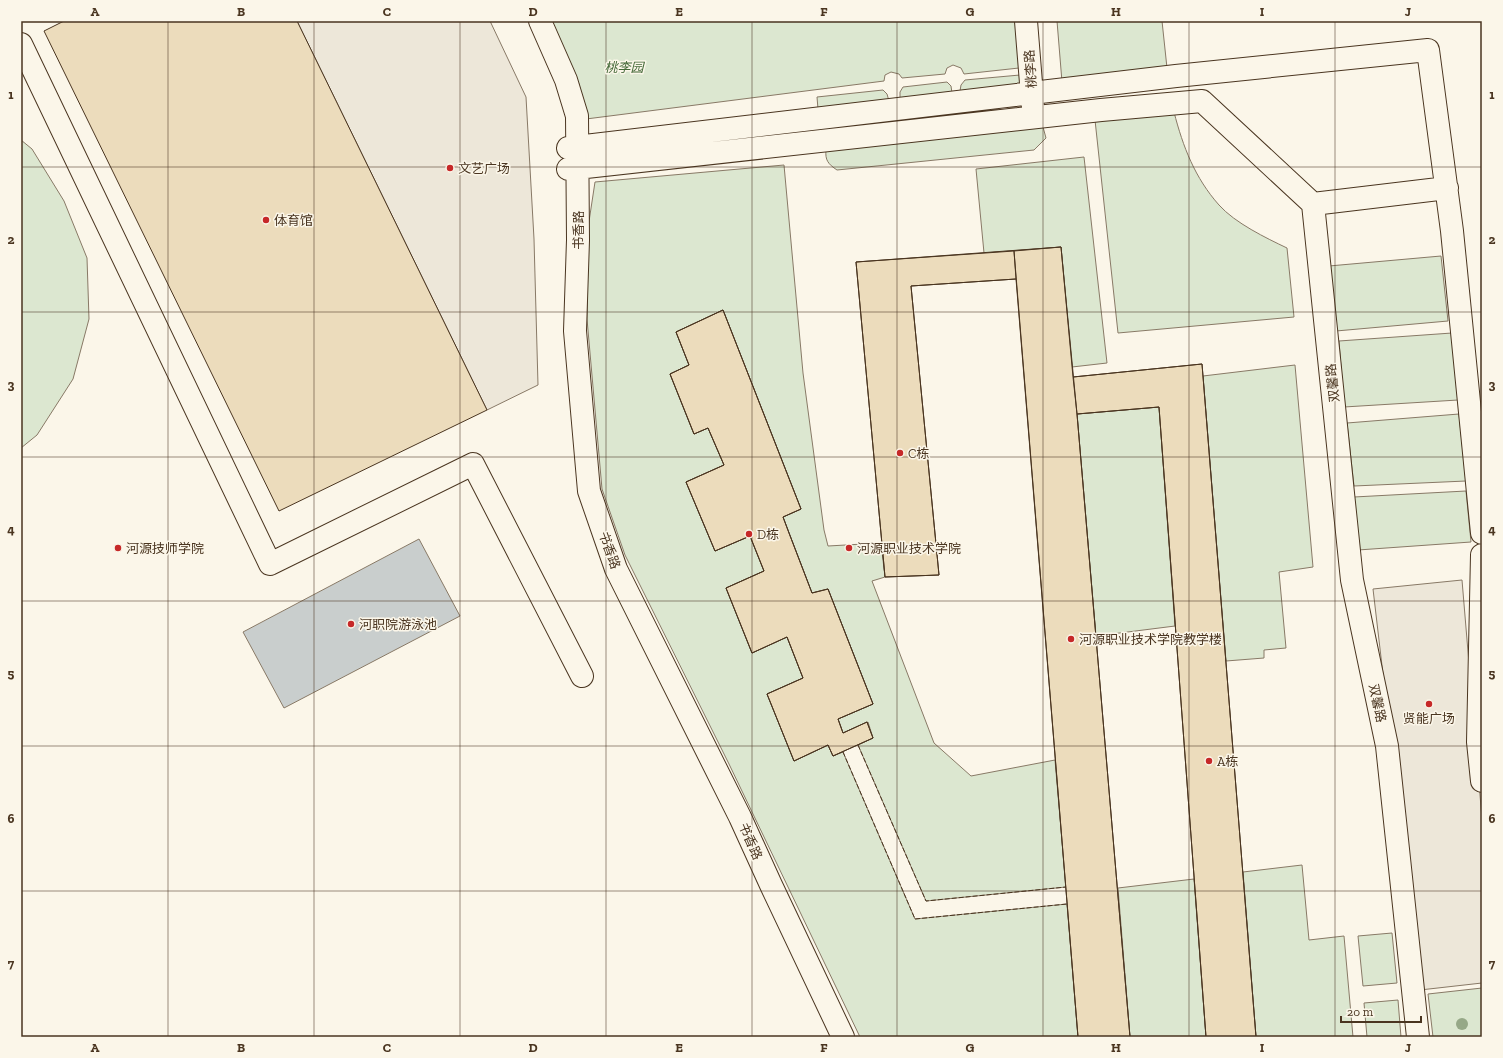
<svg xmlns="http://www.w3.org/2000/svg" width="1503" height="1058" viewBox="0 0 1503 1058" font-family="'Zilla Slab','Noto Sans SC',serif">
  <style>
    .green { fill: #dce7d0; stroke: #887966 }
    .parking { fill: #ede7d9; stroke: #887966 }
    .water { fill: #c9cecd; stroke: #887966 }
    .building { fill: #ecdcbc; stroke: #4a3520 }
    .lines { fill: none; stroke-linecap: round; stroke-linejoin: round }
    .street-casing { stroke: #4a3520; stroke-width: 24 }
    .street { stroke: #fbf6e9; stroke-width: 22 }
    .fence { stroke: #4a3520; stroke-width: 1; stroke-dasharray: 5 2; stroke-linecap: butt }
    .tree { fill: #96a887 }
    .grid { fill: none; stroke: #4a3520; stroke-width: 1; stroke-opacity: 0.55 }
    .poi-dot { fill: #c62828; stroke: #fbf6e9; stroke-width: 1.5 }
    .labels { text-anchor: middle; stroke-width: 3; stroke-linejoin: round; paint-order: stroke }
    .park-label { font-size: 13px; font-style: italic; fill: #436837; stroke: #fbf6e9 }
    .street-label { font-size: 13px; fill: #4a3520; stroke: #fbf6e9 }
    .poi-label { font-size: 13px; fill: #4a3520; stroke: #fbf6e9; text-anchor: start }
    .neatline { fill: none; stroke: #4a3520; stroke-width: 1.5 }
    .grid-label { font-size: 13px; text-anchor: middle; font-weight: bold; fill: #4a3520 }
  </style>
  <rect width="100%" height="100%" fill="#fbf6e9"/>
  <path class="green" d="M 550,21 L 1016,21 L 1019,68 L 964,74 L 961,68 L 953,65 L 947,68 L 945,74 L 902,78 L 899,74 L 891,72 L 885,75 L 884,81 L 586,119 L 579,84 Z
    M 1057,21 L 1162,21 L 1167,68 L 1062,82 Z
    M 1020,75 L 1021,85 L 960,91 L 961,85 L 965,80 Z
    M 947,82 L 951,86 L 952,93 L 900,99 L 900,92 L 903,87 Z
    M 883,90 L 887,94 L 889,101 L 818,109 L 817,97 Z
    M 1174,112 C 1183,147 1195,178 1219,205 C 1235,223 1266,238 1287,248 L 1294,317 L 1118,333 L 1095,120 Z
    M 1043,127 L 1046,138 L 1034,150 L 837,170 C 828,164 825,160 826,150 Z
    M 21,140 L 32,149 L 64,201 L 87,258 L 89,319 L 73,379 L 37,435 L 21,448 Z
    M 1084,157 L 1107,363 L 1072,367 L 1061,247 L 984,253 L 976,169 Z
    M 784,165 L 803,373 L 824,530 L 828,546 L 881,543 L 885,577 L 872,581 L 934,743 L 971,776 L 1055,760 L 1066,887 L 926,901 L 858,745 L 873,738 L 868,722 L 843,733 L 838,719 L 873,704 L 828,589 L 812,593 L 783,517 L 801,509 L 723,310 L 676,332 L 689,365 L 670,374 L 694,434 L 708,428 L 724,465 L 686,482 L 715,551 L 750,536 L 764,571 L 726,588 L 752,653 L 787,637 L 803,678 L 767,694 L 794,761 L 828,745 L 833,756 L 843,752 L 915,919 L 1067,904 L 1078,1037 L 860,1037 L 729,764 L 625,555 L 602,489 L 587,319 L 588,228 L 595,182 Z
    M 1441,256 L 1448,321 L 1336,331 L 1329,266 Z
    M 1452,333 L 1458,400 L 1344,407 L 1339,341 Z
    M 1295,365 L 1313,567 L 1279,572 L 1286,648 L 1264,650 L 1264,658 L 1226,661 L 1203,376 Z
    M 1159,407 L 1175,626 L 1096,636 L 1077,414 Z
    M 1459,414 L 1466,481 L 1354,486 L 1347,423 Z
    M 1466,491 L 1471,542 L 1358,550 L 1354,497 Z
    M 1302,865 L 1309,940 L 1344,936 L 1353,1037 L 1256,1037 L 1243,872 Z
    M 1194,879 L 1206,1037 L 1130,1037 L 1118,888 Z
    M 1392,933 L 1397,983 L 1363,986 L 1358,936 Z
    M 1482,988 L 1482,1037 L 1433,1037 L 1428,994 Z
    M 1398,1000 L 1401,1037 L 1367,1037 L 1364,1003 Z"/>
  <path class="parking" d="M 297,21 L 490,21 L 526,97 L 534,239 L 538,385 L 487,410 Z
    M 1462,580 L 1482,819 L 1482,983 L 1420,990 L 1373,589 Z"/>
  <path class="water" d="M 419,539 L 460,616 L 284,708 L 243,632 Z"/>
  <path class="building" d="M 64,21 L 297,21 L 487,410 L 279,511 L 44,31 Z
    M 1061,247 L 1073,377 L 1202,364 L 1256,1037 L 1206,1037 L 1159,407 L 1077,414 L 1130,1037 L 1078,1037 L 1016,279 L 911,286 L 939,575 L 885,577 L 856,262 Z
    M 1061,247 L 1077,414 L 1130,1037 L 1078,1037 L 1014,251 Z
    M 1014,251 L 1016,279 L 911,286 L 939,575 L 885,577 L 856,262 Z
    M 723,310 L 801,509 L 783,517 L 789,533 L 812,593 L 828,589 L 873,704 L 838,719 L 843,733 L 867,722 L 873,738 L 833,756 L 828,745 L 794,761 L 767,694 L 803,678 L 787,637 L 752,653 L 726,588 L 764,571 L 750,536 L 715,551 L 686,482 L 724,465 L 708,428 L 694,434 L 670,374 L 689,365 L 676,332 Z
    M 723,310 L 801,509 L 783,517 L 789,533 L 812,593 L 828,589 L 873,704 L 838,719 L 843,733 L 867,722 L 873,738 L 833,756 L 828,745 L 794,761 L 767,694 L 803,678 L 787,637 L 752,653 L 726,588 L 764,571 L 750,536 L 715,551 L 686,482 L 724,465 L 708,428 L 694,434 L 670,374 L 689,365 L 676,332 Z
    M 1202,364 L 1203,376 L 1256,1037 L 1206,1037 L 1159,407 L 1077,414 L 1073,377 Z"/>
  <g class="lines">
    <defs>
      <path id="street" d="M 540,21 L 566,80 L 577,116 L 578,240 L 575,331 L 589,491 L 616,569 L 740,817 L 771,885 L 843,1037
        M 1026,21 L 1033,108
        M 21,44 L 270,564 L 473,464 L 582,676
        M 568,148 L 1176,76 L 1428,50 L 1452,231 L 1482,533
        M 568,169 L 1101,110 L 1202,101 L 1313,204
        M 1313,204 L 1352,580 L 1387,746 L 1418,1037
        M 1313,204 L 1447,188
        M 1482,555 L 1478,742 L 1482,781"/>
    </defs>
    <use href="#street" class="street-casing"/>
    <use href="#street" class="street"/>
    <path class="fence" d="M 858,745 L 926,901 L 1066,887
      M 843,752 L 915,919 L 1067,904"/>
  </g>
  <circle class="tree" cx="1462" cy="1024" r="6"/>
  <path class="grid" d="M 168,21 L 168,1037M 314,21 L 314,1037M 460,21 L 460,1037M 606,21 L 606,1037M 752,21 L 752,1037M 897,21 L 897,1037M 1043,21 L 1043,1037M 1189,21 L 1189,1037M 1335,21 L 1335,1037M 21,167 L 1482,167M 21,312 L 1482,312M 21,457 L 1482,457M 21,601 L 1482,601M 21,746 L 1482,746M 21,891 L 1482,891"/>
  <g class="poi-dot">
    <circle cx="450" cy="168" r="4"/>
    <circle cx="266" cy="220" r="4"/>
    <circle cx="900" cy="453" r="4"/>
    <circle cx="749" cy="534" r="4"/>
    <circle cx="118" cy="548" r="4"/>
    <circle cx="849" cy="548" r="4"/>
    <circle cx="351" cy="624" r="4"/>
    <circle cx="1071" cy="639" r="4"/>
    <circle cx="1429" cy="704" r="4"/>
    <circle cx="1209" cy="761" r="4"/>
  </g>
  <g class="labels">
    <g class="park-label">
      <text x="624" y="72">桃李园</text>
    </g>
    <g class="street-label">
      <text transform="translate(1030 69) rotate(-94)" y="5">桃李路</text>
      <text transform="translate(578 230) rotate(-90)" y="5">书香路</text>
      <text transform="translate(1332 383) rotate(-96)" y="5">双馨路</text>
      <text transform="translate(610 550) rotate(70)" y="5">书香路</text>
      <text transform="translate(1378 703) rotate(78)" y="5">双馨路</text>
      <text transform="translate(751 841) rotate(66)" y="5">书香路</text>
    </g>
    <g class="poi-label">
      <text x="458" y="173">文艺广场</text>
      <text x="274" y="225">体育馆</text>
      <text x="908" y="458">C栋</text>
      <text x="757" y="539">D栋</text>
      <text x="126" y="553">河源技师学院</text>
      <text x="857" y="553">河源职业技术学院</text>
      <text x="359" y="629">河职院游泳池</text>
      <text x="1079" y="644">河源职业技术学院教学楼</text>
      <text x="1429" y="723" text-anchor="middle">贤能广场</text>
      <text x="1217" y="766">A栋</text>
    </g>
  </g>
  <rect width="1503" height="1058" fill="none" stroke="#fbf6e9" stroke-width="44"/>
  <path d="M1341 1016v6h80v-6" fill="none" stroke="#4a3520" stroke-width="2"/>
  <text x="1347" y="1016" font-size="12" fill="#4a3520" stroke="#fbf6e9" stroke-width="3" paint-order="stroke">20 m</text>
  <rect x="22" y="22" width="1459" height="1014" class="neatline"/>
  <g class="grid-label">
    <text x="95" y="16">A</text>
    <text x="241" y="16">B</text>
    <text x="387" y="16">C</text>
    <text x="533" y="16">D</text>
    <text x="679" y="16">E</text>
    <text x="824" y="16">F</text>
    <text x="970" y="16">G</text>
    <text x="1116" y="16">H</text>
    <text x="1262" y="16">I</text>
    <text x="1408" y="16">J</text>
    <text x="11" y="99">1</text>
    <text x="1492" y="99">1</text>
    <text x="11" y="244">2</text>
    <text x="1492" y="244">2</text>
    <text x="11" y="389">3</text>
    <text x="1492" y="389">3</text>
    <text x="11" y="534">4</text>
    <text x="1492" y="534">4</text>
    <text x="11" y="678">5</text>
    <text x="1492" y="678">5</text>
    <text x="11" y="823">6</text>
    <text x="1492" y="823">6</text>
    <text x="11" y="968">7</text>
    <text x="1492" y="968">7</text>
    <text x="95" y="1052">A</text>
    <text x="241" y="1052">B</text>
    <text x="387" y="1052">C</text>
    <text x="533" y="1052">D</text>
    <text x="679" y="1052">E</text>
    <text x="824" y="1052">F</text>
    <text x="970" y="1052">G</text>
    <text x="1116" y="1052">H</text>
    <text x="1262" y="1052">I</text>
    <text x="1408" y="1052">J</text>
  </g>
</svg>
